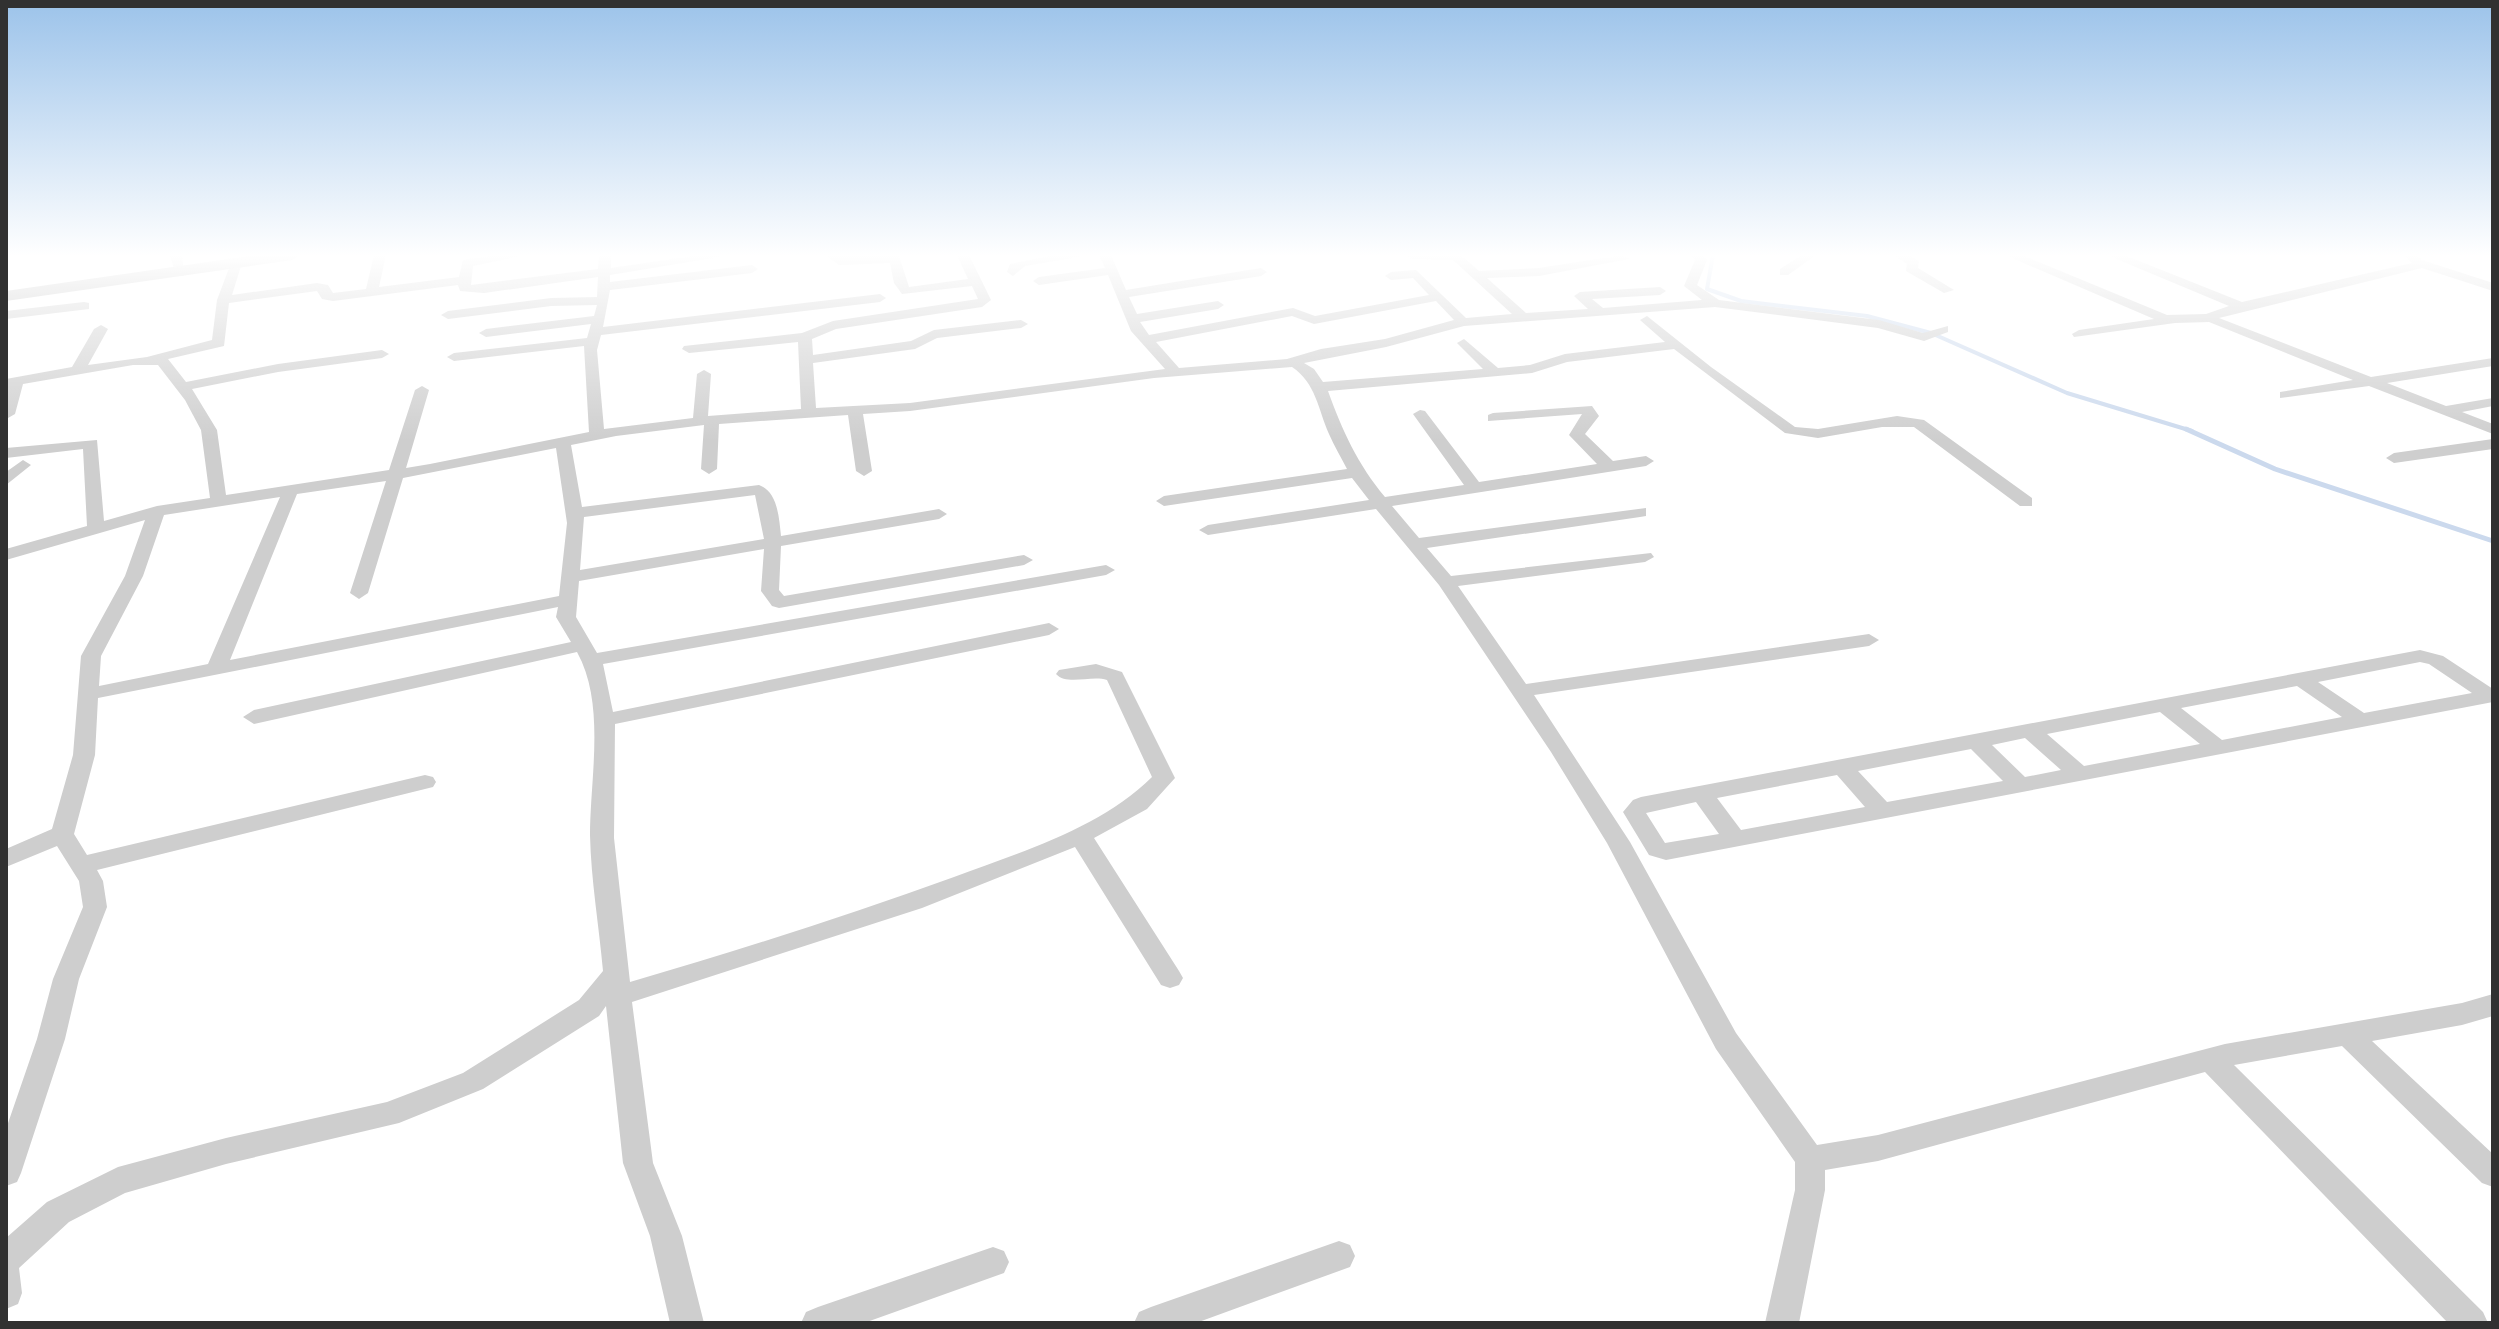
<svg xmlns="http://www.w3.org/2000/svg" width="2499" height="1329" viewBox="0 0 2499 1329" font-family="Overpass,sans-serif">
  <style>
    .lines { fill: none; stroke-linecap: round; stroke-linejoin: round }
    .stream-far1 { stroke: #cbd9ed; stroke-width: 4 }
    .stream { stroke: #cbd9ed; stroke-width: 5 }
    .street { fill: #cecece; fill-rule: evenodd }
    .secondary { fill: #bbb; fill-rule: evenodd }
  </style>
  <rect width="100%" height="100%" fill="#fff"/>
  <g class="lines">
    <path class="stream-far1" d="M 1713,255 L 1707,289 L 1741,301 L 1867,316 L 1931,333 L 2067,393 L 2192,431"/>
    <path class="stream" d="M 2186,429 L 2275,469 L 2493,541"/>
    <path class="street" d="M 170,255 L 182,255 L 184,276 L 176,276 Z
      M 374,255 L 386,255 L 379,287 L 459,277 L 463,260 L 495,255 L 525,255 L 473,266 L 471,285 L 598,269 L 599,255 L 611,255 L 611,268 L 699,255 L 731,255 L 610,275 L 610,282 L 752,265 L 758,269 L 752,273 L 610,290 L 603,327 L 880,294 L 886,298 L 880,302 L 601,335 L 597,350 L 604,429 L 693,418 L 697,374 L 704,370 L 711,374 L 708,416 L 801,409 L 798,342 L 689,353 L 682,349 L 684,346 L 802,333 L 833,321 L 978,299 L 972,286 L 902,294 L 894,283 L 890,263 L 839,265 L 825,255 L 899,256 L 909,287 L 968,279 L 957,255 L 969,255 L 991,300 L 982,307 L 836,329 L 812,339 L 813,355 L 911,341 L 934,330 L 1021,320 L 1028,324 L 1021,328 L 937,338 L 915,349 L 813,363 L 816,408 L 910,403 L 1165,369 L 1131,331 L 1108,275 L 1039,285 L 1033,281 L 1039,277 L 1105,268 L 1099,255 L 1111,255 L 1126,290 L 1261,268 L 1267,272 L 1261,276 L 1129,297 L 1137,314 L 1218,301 L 1224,305 L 1218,309 L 1140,322 L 1149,335 L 1293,308 L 1315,316 L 1429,295 L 1413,278 L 1391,280 L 1385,276 L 1391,272 L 1416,270 L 1466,318 L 1512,314 L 1453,260 L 1412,259 L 1406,255 L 1461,255 L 1479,271 L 1539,268 L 1623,255 L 1629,259 L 1539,276 L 1487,278 L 1526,313 L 1588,309 L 1574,296 L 1580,292 L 1660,287 L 1666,291 L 1660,295 L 1592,299 L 1603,308 L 1702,300 L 1684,286 L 1695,260 L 1691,255 L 1703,255 L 1707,260 L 1697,285 L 1719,300 L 1879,320 L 1923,333 L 1948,326 L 1948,332 L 1924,341 L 1878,328 L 1715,307 L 1464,326 L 1386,347 L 1304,363 L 1314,369 L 1323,382 L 1483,369 L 1457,343 L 1464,339 L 1498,368 L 1530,365 L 1565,354 L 1665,342 L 1640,320 L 1647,316 L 1711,367 L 1795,427 L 1818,429 L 1897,416 L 1924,420 L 2032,498 L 2032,506 L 2020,506 L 1914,427 L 1882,427 L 1818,438 L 1785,433 L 1674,349 L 1567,362 L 1532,373 L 1328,391 C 1342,430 1358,465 1385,497 L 1464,485 L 1413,414 L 1420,410 L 1425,411 L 1479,482 L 1597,464 L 1569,435 L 1582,414 L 1488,421 L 1488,415 L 1493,413 L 1592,406 L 1599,416 L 1585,434 L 1613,461 L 1646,456 L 1654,461 L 1646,466 L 1392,506 L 1419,538 L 1646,508 L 1646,516 L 1640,517 L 1427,548 L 1451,576 L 1651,553 L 1654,557 L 1645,562 L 1458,586 L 1526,684 L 1869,634 L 1879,640 L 1869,646 L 1534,695 L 1630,842 L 1736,1033 L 1817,1145 L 1878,1135 L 2225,1044 L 2462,1003 L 2493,994 L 2493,1016 L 2462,1025 L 2372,1041 L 2493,1154 L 2493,1187 L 2482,1183 L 2342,1046 L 2234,1065 L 2483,1312 L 2488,1323 L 2448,1323 L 2205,1072 L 1878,1161 L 1825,1170 L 1825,1190 L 1799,1323 L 1765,1323 L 1795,1190 L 1795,1162 L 1716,1049 L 1607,843 L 1551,752 L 1439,585 L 1376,509 L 1208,535 L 1199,530 L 1208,525 L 1369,500 L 1352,478 L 1164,506 L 1156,501 L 1164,496 L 1347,469 C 1341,457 1334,446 1329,434 C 1318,409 1316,383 1292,367 L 1154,378 L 910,411 L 863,414 L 872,471 L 864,476 L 856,471 L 848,415 L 719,424 L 717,469 L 709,474 L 701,469 L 704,425 L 616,436 L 571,445 L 582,507 L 759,485 C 778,492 779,518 781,536 L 939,509 L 947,514 L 939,519 L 781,546 L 779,590 L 784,596 L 1024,555 L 1033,560 L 1024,565 L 779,608 L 772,606 L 761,591 L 764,549 L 579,581 L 576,617 L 597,653 L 1106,565 L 1115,570 L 1106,575 L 603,664 L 613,712 L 1049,623 L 1059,629 L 1049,635 L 615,724 L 614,838 L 630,982 C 739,950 847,916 954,877 C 1021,852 1101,828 1152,777 L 1107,680 C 1091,675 1067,686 1056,674 L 1059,670 L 1096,664 L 1122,672 L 1175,778 L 1147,809 L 1094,838 L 1179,971 L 1183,978 L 1179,985 L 1170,988 L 1161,985 L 1075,847 L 922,908 L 632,1002 L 653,1163 L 682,1236 L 704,1323 L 670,1323 L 650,1236 L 623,1163 L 606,1006 L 599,1016 L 483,1089 L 399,1123 L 226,1164 L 125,1193 L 69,1222 L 19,1268 L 22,1293 L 18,1304 L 6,1309 L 6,1238 L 47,1202 L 118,1167 L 226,1138 L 387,1102 L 463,1073 L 579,1000 L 603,971 C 599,926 591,880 590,835 C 590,778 606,704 577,652 L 254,724 L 243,717 L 254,710 L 571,642 L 556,617 L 558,607 L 98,698 L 95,755 L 74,834 L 87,855 L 425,775 L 433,777 L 436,782 L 433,787 L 425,789 L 97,870 L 103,881 L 107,907 L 79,979 L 65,1039 L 21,1173 L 17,1182 L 6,1186 L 6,1129 L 37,1039 L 53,979 L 83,907 L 79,881 L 57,846 L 6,867 L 6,849 L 52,829 L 73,755 L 81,656 L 125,576 L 145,520 L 6,560 L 6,549 L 87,526 L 83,449 L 6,458 L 6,448 L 97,440 L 104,521 L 157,506 L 210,498 L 201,430 L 185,400 L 158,365 L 133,365 L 23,384 L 15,414 L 8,418 L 6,379 L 72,367 L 94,329 L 101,325 L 108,329 L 88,365 L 147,357 L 212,340 L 217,300 L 231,263 L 241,266 L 232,295 L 317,283 L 328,285 L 333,293 L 366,289 ZM 598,277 L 597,297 L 551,298 L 448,311 L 441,315 L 448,319 L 551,306 L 597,305 L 594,316 L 486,329 L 479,333 L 486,337 L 591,324 L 587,338 L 454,353 L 447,357 L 454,361 L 584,346 L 589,432 L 430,464 L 406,468 L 429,390 L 422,386 L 415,390 L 389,470 L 226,495 L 217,430 L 192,389 L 278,372 L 382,358 L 389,354 L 382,350 L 278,364 L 186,382 L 168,359 L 224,346 L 229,303 L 317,291 L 322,299 L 333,301 L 458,285 L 460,291 L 484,293 ZM 1436,301 L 1454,320 L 1385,339 L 1321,349 L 1287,359 L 1179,368 L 1156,342 L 1292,316 L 1314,324 ZM 556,448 L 567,523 L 559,596 L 230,660 L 297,494 L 386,481 L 350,593 L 359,599 L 368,593 L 403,478 ZM 755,495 L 764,539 L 580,570 L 584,517 ZM 280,497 L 208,664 L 99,686 L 101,656 L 143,576 L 164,515 Z
      M 1055,255 L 1090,255 L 1025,266 L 1013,276 L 1007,272 L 1010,264 Z
      M 1802,255 L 1816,255 L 1788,275 L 1780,275 L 1780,269 Z
      M 1894,255 L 1909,255 L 1919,261 L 1918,268 L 1954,290 L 1944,293 L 1906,271 L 1907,264 Z
      M 2005,255 L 2022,255 L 2167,315 L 2206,314 L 2229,306 L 2107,255 L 2124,255 L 2242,302 L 2412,263 L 2404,255 L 2417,255 L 2422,260 L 2493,283 L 2493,291 L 2422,268 L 2219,318 L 2371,377 L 2493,358 L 2493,366 L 2387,383 L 2446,406 L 2493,398 L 2493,406 L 2462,412 L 2493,424 L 2493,434 L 2369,386 L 2280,398 L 2280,392 L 2353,380 L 2209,322 L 2175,323 L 2074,337 L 2072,334 L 2079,330 L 2154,319 Z
      M 84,302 L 89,303 L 89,309 L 6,319 L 6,311 Z
      M 2493,439 L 2493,449 L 2394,463 L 2386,458 L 2394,453 Z
      M 23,460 L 31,465 L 6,485 L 6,472 Z
      M 2420,650 L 2443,656 L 2493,689 L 2493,702 L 1666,860 L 1649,855 L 1623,812 L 1633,800 L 1641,797 ZM 2420,662 L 2429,664 L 2472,693 L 2364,713 L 2318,682 ZM 2297,686 L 2342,717 L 2222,740 L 2181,708 ZM 2160,712 L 2200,744 L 2084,766 L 2047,734 ZM 2025,738 L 2061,770 L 2025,777 L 1992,745 ZM 1971,749 L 2003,781 L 1887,802 L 1858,771 ZM 1837,775 L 1865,807 L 1741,830 L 1717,798 ZM 1696,802 L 1719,834 L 1665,843 L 1646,813 Z
      M 1339,1241 L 1350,1245 L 1355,1256 L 1350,1267 L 1196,1323 L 1134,1323 L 1139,1312 L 1151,1307 Z
      M 993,1247 L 1004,1251 L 1009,1262 L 1004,1273 L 864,1323 L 801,1323 L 806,1312 L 818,1307 Z"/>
    <path class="secondary" d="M 256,255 L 300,255 L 292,260 L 6,301 L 6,291 Z"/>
  </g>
  <linearGradient id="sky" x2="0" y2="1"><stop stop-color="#9cc3ea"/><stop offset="0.58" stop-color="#fff"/><stop offset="1" stop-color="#fff" stop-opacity="0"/></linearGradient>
  <rect width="2499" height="441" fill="url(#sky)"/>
  <rect width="2499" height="1329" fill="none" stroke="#313131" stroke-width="16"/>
</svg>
